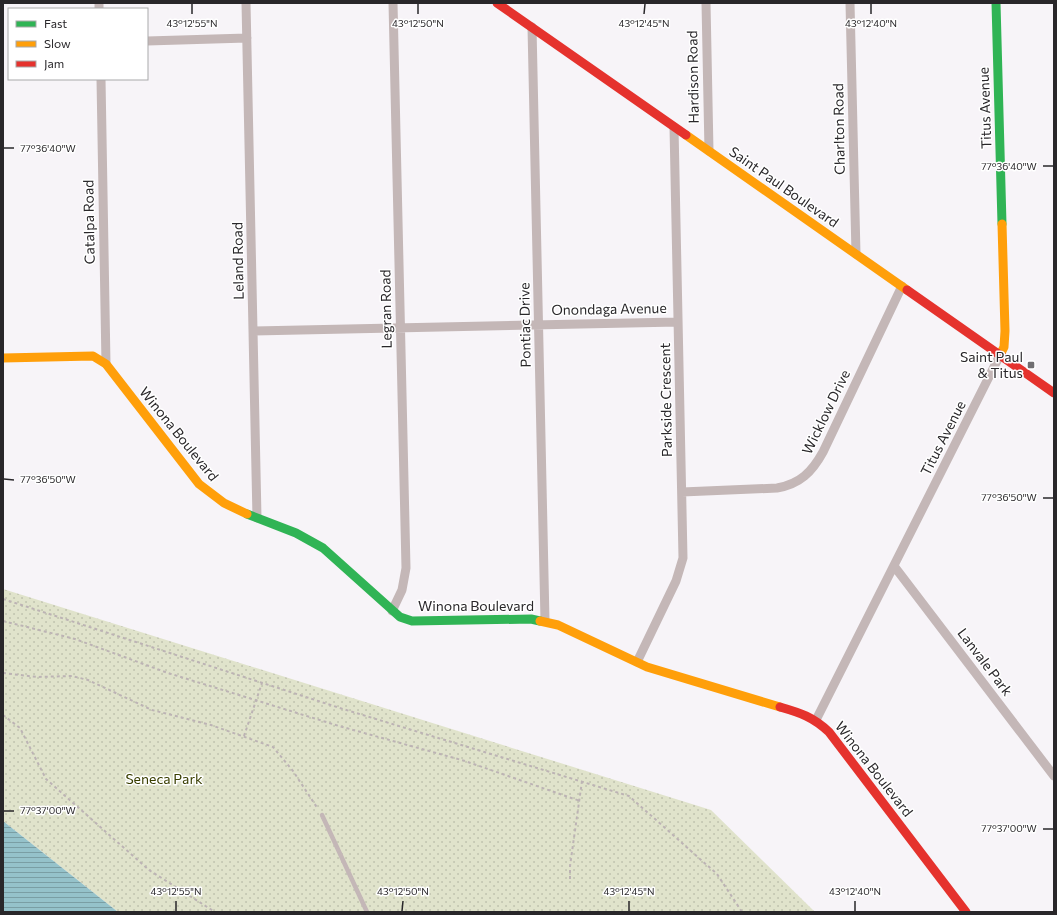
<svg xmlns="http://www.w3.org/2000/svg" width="1057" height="915" viewBox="0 0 1057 915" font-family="Commissioner,sans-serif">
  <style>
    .park { fill: url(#park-dots) }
    .water { fill: url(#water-rules) }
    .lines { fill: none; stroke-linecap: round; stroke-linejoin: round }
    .path { stroke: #bcb3b4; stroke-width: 2; stroke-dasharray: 3 3; stroke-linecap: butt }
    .lane { stroke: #c4b7b7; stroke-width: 4.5 }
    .street { stroke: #c4b7b7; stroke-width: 9 }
    .fast { stroke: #30b455; stroke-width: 9 }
    .slow { stroke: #ff9f0a; stroke-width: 9 }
    .jam { stroke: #e5322d; stroke-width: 9 }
    .ticks { fill: none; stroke: #29272a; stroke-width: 1.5 }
    .poi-dot { fill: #716f72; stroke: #fff; stroke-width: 1.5 }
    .labels { text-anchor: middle; stroke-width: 3; stroke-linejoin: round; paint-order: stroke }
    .street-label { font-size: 14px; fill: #29272a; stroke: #fff }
    .poi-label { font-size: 14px; fill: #29272a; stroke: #fff; text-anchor: end }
    .park-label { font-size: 14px; fill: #393e00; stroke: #fff }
    .ticks-label { font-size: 10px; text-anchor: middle; fill: #29272a; stroke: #fff; stroke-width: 3; stroke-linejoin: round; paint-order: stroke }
  </style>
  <defs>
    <pattern id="park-dots" width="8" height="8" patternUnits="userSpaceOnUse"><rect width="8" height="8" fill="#e0e3cb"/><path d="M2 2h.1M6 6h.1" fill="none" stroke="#c0c3ae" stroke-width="1.8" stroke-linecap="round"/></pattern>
    <pattern id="water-rules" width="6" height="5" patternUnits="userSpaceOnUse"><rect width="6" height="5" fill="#95c2ca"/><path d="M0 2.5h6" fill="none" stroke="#7a9ea4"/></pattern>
  </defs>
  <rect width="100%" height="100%" fill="#f7f4f8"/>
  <path class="park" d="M 3,589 L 711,810 L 815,912 L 118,912 L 3,821 Z"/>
  <path class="water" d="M 3,821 L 118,912 L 3,912 Z"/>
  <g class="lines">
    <path class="path" d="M 3,599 L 343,709 L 629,796 L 717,874 L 742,912
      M 3,621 L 75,639 L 168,673 L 339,726 L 465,761 L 580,801
      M 3,673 L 37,677 L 72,676 L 88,680 L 152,710 L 211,725 L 273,747 L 293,771 L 318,809
      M 3,715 L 20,728 L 46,779 L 149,870 L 215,912
      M 244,736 L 262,683
      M 570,879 L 570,866 L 582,781"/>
    <path class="lane" d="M 322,815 L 367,912"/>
    <path class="street" d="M 99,3 L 99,9
      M 246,3 L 257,518
      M 706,3 L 709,151
      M 850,3 L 856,254
      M 532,27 L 545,621
      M 147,41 L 247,38
      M 101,79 L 106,364
      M 253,331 L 678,322
      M 682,492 L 777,488 C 800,484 812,472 823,452 L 902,286
      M 894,566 L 1054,776
      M 392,611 L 402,590 L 406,568 L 393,3
      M 637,662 L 676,581 L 683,558 L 674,127
      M 816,720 L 1000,355"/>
    <path class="fast" d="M 996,3 L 1002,224
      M 247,514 L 296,533 L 323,548 L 400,617 L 412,621 L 531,619 L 540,621"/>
    <path class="slow" d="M 686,135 L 907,290
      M 1000,355 L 1004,347 L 1005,331 L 1002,224
      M 3,358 L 93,356 L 106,364 L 199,484 L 224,503 L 247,514
      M 540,621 L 558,625 L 647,667 L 780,707"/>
    <path class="jam" d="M 497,3 L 686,135
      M 907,290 L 1054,393
      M 780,707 C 801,713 813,717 829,732 L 966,912"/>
  </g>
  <path class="ticks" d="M 192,14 L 192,4M 418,14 L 418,4M 644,14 L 645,4M 871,14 L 871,4M 4,148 L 14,148M 1043,166 L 1053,166M 4,479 L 14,480M 1043,498 L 1053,498M 4,811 L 14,811M 1043,829 L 1053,829M 176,911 L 176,901M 402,911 L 403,901M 629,911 L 629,901M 855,911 L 855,901"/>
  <rect class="poi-dot" x="1027" y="361" width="8" height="8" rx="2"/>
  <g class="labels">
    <g class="street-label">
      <text transform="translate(693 77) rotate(-91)" y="5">Hardison Road</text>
      <text transform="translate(985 108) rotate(-92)" y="5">Titus Avenue</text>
      <text transform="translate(839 129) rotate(-91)" y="5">Charlton Road</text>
      <text transform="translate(784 187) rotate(35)" y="5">Saint Paul Boulevard</text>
      <text transform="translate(89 222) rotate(-91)" y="5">Catalpa Road</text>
      <text transform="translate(238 261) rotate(-91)" y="5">Leland Road</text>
      <text transform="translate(386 309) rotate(-91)" y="5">Legran Road</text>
      <text transform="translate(609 309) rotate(-1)" y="5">Onondaga Avenue</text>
      <text transform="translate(525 325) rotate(-91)" y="5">Pontiac Drive</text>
      <text transform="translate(666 400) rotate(-91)" y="5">Parkside Crescent</text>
      <text transform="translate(826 412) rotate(-64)" y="5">Wicklow Drive</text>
      <text transform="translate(179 434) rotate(51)" y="5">Winona Boulevard</text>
      <text transform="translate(943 438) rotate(-63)" y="5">Titus Avenue</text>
      <text x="476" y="611">Winona Boulevard</text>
      <text transform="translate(985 662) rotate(53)" y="5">Lanvale Park</text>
      <text transform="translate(874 769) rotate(52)" y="5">Winona Boulevard</text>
    </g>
    <g class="poi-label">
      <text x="1023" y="362">Saint Paul<tspan x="1023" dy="16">&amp; Titus</tspan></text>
    </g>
    <g class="park-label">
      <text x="164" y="784">Seneca Park</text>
    </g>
  </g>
  <g class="ticks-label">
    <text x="192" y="27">43°12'55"N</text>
    <text x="418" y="27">43°12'50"N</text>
    <text x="644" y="27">43°12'45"N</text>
    <text x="871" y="27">43°12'40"N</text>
    <text x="48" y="152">77°36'40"W</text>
    <text x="1009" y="170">77°36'40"W</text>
    <text x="48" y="483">77°36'50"W</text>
    <text x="1009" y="501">77°36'50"W</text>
    <text x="48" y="814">77°37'00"W</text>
    <text x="1009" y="832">77°37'00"W</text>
    <text x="176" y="895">43°12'55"N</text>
    <text x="403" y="895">43°12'50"N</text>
    <text x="629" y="895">43°12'45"N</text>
    <text x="855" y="895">43°12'40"N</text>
  </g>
  <rect width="1057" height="915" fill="none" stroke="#29272a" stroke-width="8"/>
  <rect x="8" y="8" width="140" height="72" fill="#ffffff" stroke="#a9a9aa"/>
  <rect x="16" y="21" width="20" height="6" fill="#30b455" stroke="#a9a9aa"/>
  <text x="44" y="28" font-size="12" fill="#29272a">Fast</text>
  <rect x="16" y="41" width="20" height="6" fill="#ff9f0a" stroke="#a9a9aa"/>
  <text x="44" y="48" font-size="12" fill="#29272a">Slow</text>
  <rect x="16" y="61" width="20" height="6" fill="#e5322d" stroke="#a9a9aa"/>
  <text x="44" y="68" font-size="12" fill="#29272a">Jam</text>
</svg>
